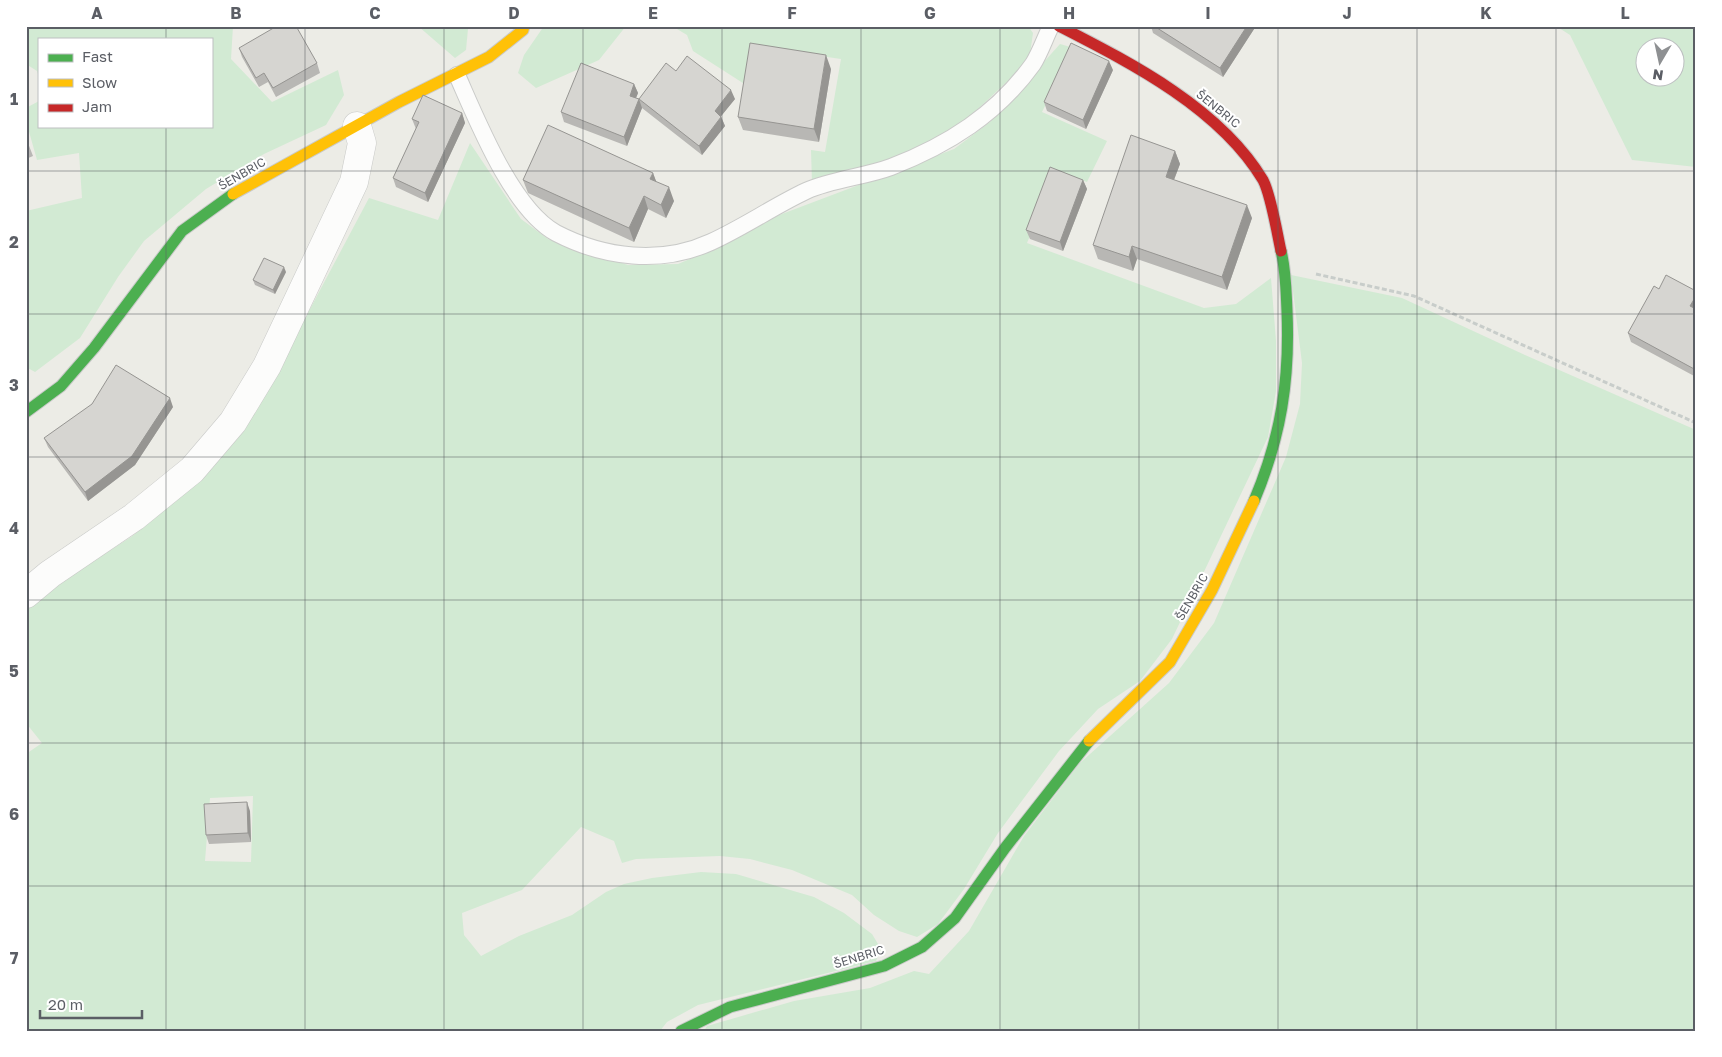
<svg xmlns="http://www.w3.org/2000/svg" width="1722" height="1057" viewBox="0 0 1722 1057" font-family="'Golos Text',sans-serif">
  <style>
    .green { fill: #d2ead3; fill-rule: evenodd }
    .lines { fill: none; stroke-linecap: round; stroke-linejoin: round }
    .lane-casing { stroke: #c9cac8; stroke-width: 18 }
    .street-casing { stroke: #c9cac8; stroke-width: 29 }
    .fast-casing { stroke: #c9cac9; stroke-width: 13 }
    .slow-casing { stroke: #c9cac9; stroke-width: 13 }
    .jam-casing { stroke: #c9cac9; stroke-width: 13 }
    .path { stroke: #c8cdca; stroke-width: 3; stroke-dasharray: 5 2.5; stroke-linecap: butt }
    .lane { stroke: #fcfcfb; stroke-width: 16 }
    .street { stroke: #fcfcfb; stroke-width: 28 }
    .fast { stroke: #4caf50; stroke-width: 11 }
    .slow { stroke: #ffc107; stroke-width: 11 }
    .jam { stroke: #c62828; stroke-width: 11 }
    .wall { fill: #b8b7b4 }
    .shaded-wall { fill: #969592 }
    .building { fill: #d6d5d1; stroke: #969592 }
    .grid { fill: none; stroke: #5b5e65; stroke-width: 1; stroke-opacity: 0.55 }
    .labels { text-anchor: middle; stroke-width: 4; stroke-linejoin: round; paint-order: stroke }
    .street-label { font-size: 12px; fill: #5b5e65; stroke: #fff }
    .neatline { fill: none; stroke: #5b5e65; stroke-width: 2 }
    .grid-label { font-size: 16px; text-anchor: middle; font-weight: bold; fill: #5b5e65 }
  </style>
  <rect width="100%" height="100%" fill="#ecece6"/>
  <path class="green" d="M 26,26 L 233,26 L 231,59 L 272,102 L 338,70 L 344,95 L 326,125 L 264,154 L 206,189 L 144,241 L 118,277 L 80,338 L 35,372 L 26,367 L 26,211 L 82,198 L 79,153 L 37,160 L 26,121 L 26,108 L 39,101 L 39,126 L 211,126 L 211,39 L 39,39 L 39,77 L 37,71 L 26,64 Z
    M 418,26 L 466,26 L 468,29 L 466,50 L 455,58 Z
    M 544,26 L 626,26 L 599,60 L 536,88 L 518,73 L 524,55 Z
    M 672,26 L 1028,26 L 1033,33 L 1029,61 L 979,108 L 946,135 L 888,164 L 812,183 L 811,150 L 825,152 L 841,59 L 751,46 L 746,85 L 693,51 L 687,35 Z
    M 1556,26 L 1696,26 L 1696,167 L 1632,160 L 1570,35 ZM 1644,48 L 1674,48 L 1674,78 L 1644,78 Z
    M 1060,44 L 1074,48 L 1042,112 L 1107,141 L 1087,182 L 1056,171 L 1027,243 L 1204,308 L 1236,304 L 1271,278 L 1276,341 L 1276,391 L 1268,437 L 1172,639 L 1140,681 L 1098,709 L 1059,751 L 998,833 L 964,889 L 938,924 L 917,937 L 899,931 L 874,915 L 852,895 L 792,870 L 750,859 L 720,856 L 636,859 L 622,863 L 614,841 L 581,827 L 522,890 L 462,913 L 464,935 L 481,956 L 519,936 L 572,915 L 606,892 L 624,884 L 652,878 L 701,872 L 736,874 L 814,897 L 844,913 L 872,934 L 881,949 L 876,961 L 698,1005 L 667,1022 L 660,1031 L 26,1031 L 26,754 L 42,743 L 26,723 L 26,608 L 34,599 L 131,537 L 189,490 L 260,403 L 369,198 L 438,220 L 470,143 L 521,219 L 548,239 L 628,265 L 678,264 L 711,250 L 761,222 L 954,149 L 990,122 ZM 253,796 L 251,862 L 205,861 L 210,798 Z
    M 1291,275 L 1402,298 L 1525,355 L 1696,430 L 1696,1031 L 704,1031 L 707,1026 L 794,1001 L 870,988 L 914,971 L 929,974 L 969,931 L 1024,836 L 1080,763 L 1169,683 L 1214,623 L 1286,457 L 1300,404 L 1302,363 Z"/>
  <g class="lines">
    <defs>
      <path id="lane" d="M 457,75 C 477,120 512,209 556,233 C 604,258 661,265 711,242 C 744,227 774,206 806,191 C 833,179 864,177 891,167 C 948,145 997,114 1033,64 C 1040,53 1045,38 1051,26"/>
      <path id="street" d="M 26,594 L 50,574 L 134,517 L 192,470 L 233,422 L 267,366 L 354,182 L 362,143 L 357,126"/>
      <path id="fast" d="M 26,412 L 61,386 L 94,348 L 182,231 L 233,194
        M 1254,501 C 1281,437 1290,380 1287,311 C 1286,290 1286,271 1281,251
        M 681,1031 L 730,1007 L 884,966 L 922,947 L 955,918 L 1005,848 L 1089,741"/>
      <path id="slow" d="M 233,194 L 399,102 L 489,57 L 523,30 L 524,26
        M 1089,741 L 1170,662 L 1212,590 L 1254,501"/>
      <path id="jam" d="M 1059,26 C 1131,63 1220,108 1263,180 C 1271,195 1277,233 1281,251"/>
    </defs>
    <use href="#lane" class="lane-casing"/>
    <use href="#street" class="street-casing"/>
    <use href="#fast" class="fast-casing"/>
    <use href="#slow" class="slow-casing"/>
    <use href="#jam" class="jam-casing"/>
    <path class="path" d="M 1316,274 L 1414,296 L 1696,423"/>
    <use href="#lane" class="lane"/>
    <use href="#street" class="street"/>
    <use href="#fast" class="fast"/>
    <use href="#slow" class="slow"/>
    <use href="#jam" class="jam"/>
  </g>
  <path class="wall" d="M 1151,26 L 1256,26 L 1223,77 L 1153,33 Z
    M 239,48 L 317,63 L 320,73 L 276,97 L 268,82 L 259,87 L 242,57 Z
    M 831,69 L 819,142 L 743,130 L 738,117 Z
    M 1113,70 L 1086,129 L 1047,111 L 1044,102 Z
    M 676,71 L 735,99 L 721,116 L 725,126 L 702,155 L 642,108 L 627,146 L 564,122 L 561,112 L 634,84 L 638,93 L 636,98 L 639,99 Z
    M 462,113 L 465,123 L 428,202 L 396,187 L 393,178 L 416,129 L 412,119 Z
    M 26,138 L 33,156 L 26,159 Z
    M 1175,151 L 1180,164 L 1174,180 L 1252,218 L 1227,290 L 1137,259 L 1133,271 L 1098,259 L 1093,245 Z
    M 653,173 L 656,182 L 674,201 L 666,218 L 648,209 L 634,242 L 528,193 L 523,180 Z
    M 1083,180 L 1087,189 L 1063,251 L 1030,239 L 1026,230 Z
    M 286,272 L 275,294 L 255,285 L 253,280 Z
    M 1696,291 L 1696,377 L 1631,342 L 1628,333 Z
    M 173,407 L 135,465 L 88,501 L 48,447 L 44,438 Z
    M 250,811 L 251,842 L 209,844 L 206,835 Z"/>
  <path class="shaded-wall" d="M 1247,26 L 1256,26 L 1223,77 L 1220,68 Z
    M 826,55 L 831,69 L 819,142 L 814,129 Z
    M 1109,61 L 1113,70 L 1086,129 L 1083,120 Z
    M 634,84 L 638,93 L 633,105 L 630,96 Z
    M 731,90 L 735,99 L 718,120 L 715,111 Z
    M 639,99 L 642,108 L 627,146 L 624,137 Z
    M 462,113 L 465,123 L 428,202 L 425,193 Z
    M 721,117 L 725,126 L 702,155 L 699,146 Z
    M 1175,151 L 1180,164 L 1170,190 L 1166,177 Z
    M 653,173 L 658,186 L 650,179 Z
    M 1083,180 L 1087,189 L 1063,251 L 1060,242 Z
    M 669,187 L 674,201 L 666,218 L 661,205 Z
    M 644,196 L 648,209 L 634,242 L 629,228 Z
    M 1247,205 L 1252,218 L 1227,290 L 1222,277 Z
    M 1132,246 L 1137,259 L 1133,271 L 1129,257 Z
    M 284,267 L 286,272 L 275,294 L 273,290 Z
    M 1696,296 L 1696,311 L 1690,306 Z
    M 170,398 L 173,407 L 135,465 L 88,501 L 85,492 Z
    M 247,802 L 250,811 L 251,842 L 248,833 Z"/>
  <path class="building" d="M 277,26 L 296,26 L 317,63 L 273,88 L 264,73 L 256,78 L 239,48 Z
    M 1154,26 L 1247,26 L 1220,68 Z
    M 750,43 L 826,55 L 814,129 L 738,117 Z
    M 1071,43 L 1109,61 L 1083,120 L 1044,102 Z
    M 687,56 L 731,90 L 715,111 L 721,117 L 699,146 L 639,99 L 666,63 L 676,71 Z
    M 581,63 L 634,84 L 630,96 L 639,99 L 624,137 L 561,112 Z
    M 423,95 L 462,113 L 425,193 L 393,178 L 419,122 L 412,119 Z
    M 548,125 L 653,173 L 650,179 L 669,187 L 661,205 L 644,196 L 629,228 L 523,180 Z
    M 1131,135 L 1175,151 L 1166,177 L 1247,205 L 1222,277 L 1132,246 L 1129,257 L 1093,245 Z
    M 1050,167 L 1083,180 L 1060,242 L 1026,230 Z
    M 264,258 L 284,267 L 273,290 L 253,280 Z
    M 1666,275 L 1696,291 L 1696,296 L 1690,306 L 1696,309 L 1696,370 L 1628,333 L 1654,286 L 1659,289 Z
    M 116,365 L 170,398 L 132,456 L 85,492 L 44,438 L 92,404 Z
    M 247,802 L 248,833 L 206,835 L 204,804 Z"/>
  <path class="grid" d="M 166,26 L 166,39M 305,26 L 305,1031M 444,26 L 444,1031M 583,26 L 583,1031M 722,26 L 722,1031M 861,26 L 861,1031M 1000,26 L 1000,1031M 1139,26 L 1139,1031M 1278,26 L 1278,1031M 1417,26 L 1417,1031M 1556,26 L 1556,1031M 166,126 L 166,1031M 26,171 L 1696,171M 26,314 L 1696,314M 26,457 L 1696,457M 26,600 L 1696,600M 26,743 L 1696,743M 26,886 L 1696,886"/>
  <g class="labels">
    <g class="street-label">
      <text transform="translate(1218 109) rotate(39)" y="4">ŠENBRIC</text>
      <text transform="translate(242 174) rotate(-30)" y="4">ŠENBRIC</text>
      <text transform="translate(1192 597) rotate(-60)" y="4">ŠENBRIC</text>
      <text transform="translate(859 957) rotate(-17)" y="4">ŠENBRIC</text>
    </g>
  </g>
  <rect width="1722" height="1057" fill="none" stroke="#ffffff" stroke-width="55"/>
  <rect x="38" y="38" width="175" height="90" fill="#ffffff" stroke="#bdbfc1"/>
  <rect x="48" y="54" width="25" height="8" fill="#4caf50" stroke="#bdbfc1"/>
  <text x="82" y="62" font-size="15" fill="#5b5e65">Fast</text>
  <rect x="48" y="79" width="25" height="8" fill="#ffc107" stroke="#bdbfc1"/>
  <text x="82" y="88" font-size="15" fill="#5b5e65">Slow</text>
  <rect x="48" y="104" width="25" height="8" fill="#c62828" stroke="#bdbfc1"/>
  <text x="82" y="112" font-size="15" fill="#5b5e65">Jam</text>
  <g transform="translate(1660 62) rotate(189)"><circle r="24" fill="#ffffff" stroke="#bdbfc1"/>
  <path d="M0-4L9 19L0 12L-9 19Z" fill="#8e9092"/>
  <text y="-8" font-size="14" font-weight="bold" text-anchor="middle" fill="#5b5e65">N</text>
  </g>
  <path d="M40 1010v8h102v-8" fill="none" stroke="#5b5e65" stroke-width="2.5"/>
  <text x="48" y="1010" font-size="15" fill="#5b5e65" stroke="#ffffff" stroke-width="4" paint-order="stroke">20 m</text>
  <rect x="28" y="28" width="1666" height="1002" class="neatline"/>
  <g class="grid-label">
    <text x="97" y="19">A</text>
    <text x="236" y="19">B</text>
    <text x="375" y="19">C</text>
    <text x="514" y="19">D</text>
    <text x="653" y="19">E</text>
    <text x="792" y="19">F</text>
    <text x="930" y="19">G</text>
    <text x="1069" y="19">H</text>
    <text x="1208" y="19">I</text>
    <text x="1347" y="19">J</text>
    <text x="1486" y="19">K</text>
    <text x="1625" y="19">L</text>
    <text x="14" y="105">1</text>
    <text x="14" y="248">2</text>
    <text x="14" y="391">3</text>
    <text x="14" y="534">4</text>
    <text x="14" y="677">5</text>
    <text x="14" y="820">6</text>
    <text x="14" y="964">7</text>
  </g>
</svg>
